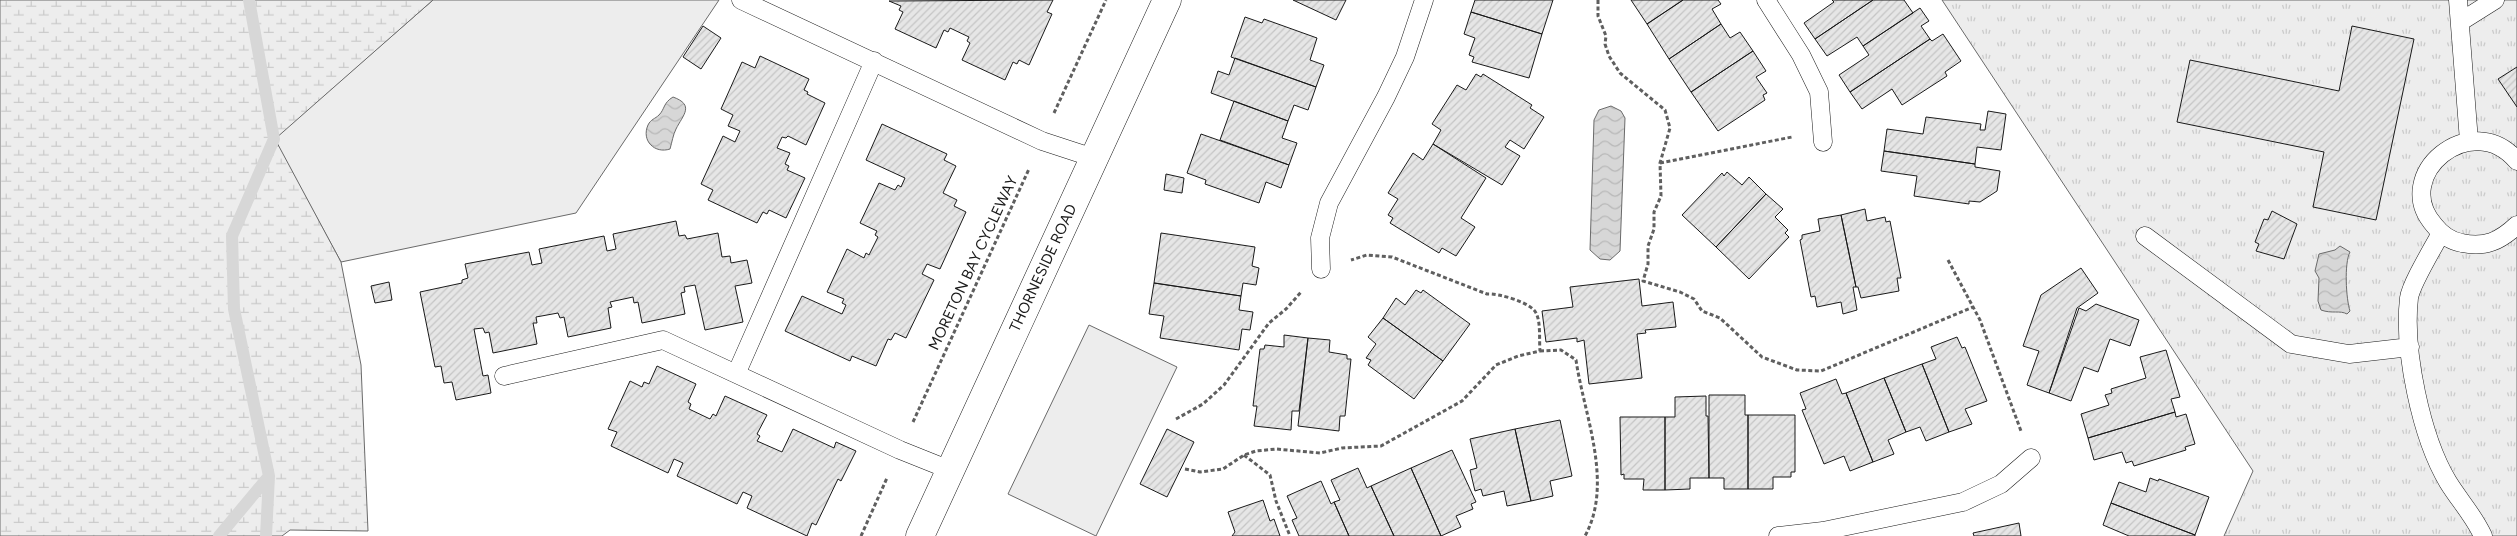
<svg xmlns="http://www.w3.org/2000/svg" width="2517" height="536" viewBox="0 0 2517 536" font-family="Figtree,sans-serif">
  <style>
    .grass { fill: #ededed; stroke: #6a6a6a }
    .wetland { fill: url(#wetland-marsh); stroke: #6a6a6a }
    .park { fill: url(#park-tufts); stroke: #6a6a6a }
    .water { fill: url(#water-waves); stroke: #6a6a6a }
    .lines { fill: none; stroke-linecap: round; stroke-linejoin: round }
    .stream { stroke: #d7d7d7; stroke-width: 12 }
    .building { fill: url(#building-hatch); stroke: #1a1a1a }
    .lane-casing { stroke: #1a1a1a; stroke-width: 19 }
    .secondary-casing { stroke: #1a1a1a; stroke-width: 29 }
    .path { stroke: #5f5f5f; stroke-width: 3; stroke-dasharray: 4 2.5; stroke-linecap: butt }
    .lane { stroke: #fff; stroke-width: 18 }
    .secondary { stroke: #fff; stroke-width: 28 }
    .labels { text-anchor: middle; stroke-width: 4; stroke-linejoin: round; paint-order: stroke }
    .street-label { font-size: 15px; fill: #1a1a1a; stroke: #fff }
  </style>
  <defs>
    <pattern id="wetland-marsh" width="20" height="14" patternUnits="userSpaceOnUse" patternTransform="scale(1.25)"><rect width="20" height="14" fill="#ededed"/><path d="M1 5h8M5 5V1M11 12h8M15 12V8" fill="none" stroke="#cbcbcb"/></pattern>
    <pattern id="park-tufts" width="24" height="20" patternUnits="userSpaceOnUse" patternTransform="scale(1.25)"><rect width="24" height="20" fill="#ededed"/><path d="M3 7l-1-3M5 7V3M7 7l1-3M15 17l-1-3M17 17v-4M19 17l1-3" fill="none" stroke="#cbcbcb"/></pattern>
    <pattern id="water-waves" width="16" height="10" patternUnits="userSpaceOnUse" patternTransform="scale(1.25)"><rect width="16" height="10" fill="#d7d7d7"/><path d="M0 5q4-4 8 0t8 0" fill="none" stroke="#b8b8b8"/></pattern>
    <pattern id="building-hatch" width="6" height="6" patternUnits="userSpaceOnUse" patternTransform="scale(1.25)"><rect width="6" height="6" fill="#e6e6e6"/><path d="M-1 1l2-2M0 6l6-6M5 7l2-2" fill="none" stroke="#c5c5c5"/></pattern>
  </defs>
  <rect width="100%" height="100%" fill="#fff"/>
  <path class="grass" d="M 433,0 L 719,0 L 576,213 L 341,262 L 274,139 Z
    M 1089,325 L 1177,367 L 1096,536 L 1008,494 Z"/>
  <path class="wetland" d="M 0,0 L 433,0 L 275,139 L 341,262 L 361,365 L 368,531 L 290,530 L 282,536 L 0,536 Z"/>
  <path class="park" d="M 1942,0 L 2517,0 L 2517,536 L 2224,536 L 2253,471 Z"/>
  <path class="water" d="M 673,97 C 695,105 683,115 676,129 C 673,135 672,142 670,149 C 655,154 641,141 648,125 C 651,119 655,119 659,115 C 665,109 663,103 673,97 Z
    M 1611,106 L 1621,111 L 1625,118 L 1620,251 L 1610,260 L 1600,259 L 1590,250 L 1594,120 L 1599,110 Z
    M 2340,246 L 2350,252 C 2344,263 2346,299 2350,311 L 2347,314 C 2340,310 2332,314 2321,310 L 2318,301 L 2319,278 L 2315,271 L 2319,254 L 2335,250 Z"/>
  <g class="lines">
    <path class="stream" d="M 249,0 L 274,139 L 232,236 L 234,309 L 269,476 L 266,536
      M 219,536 L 269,476"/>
  </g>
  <path class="building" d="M 1053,0 L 1047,12 L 1052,14 L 1029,65 L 1019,60 L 1017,64 L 1013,62 L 1005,80 L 962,60 L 970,43 L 967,41 L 969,37 L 950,28 L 948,32 L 944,30 L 936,48 L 895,29 L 903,12 L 899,10 L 901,6 L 889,1 Z
    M 1293,0 L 1346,0 L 1336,20 Z
    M 1475,0 L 1553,0 L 1542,34 L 1471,12 Z
    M 1631,0 L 1683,0 L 1647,24 Z
    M 1683,0 L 1718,0 L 1721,4 L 1712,9 L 1721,24 L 1669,59 L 1647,24 Z
    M 1832,0 L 1873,0 L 1815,39 L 1804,23 L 1834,2 Z
    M 1873,0 L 1904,0 L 1913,13 L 1863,46 L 1857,37 L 1827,56 L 1815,39 Z
    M 1920,8 L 1929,21 L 1921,26 L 1930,39 L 1850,92 L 1839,75 L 1869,55 L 1863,46 Z
    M 1471,12 L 1542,34 L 1529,78 L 1472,62 L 1474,57 L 1469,55 L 1475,38 L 1464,34 Z
    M 1245,17 L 1262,23 L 1264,19 L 1317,38 L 1310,60 L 1324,65 L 1316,87 L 1231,57 Z
    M 1721,24 L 1730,38 L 1740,32 L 1753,51 L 1691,92 L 1669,59 Z
    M 703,26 L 721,38 L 701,69 L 683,57 Z
    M 2352,26 L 2414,39 L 2376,220 L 2313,207 L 2324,152 L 2177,122 L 2190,60 L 2339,91 Z
    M 1943,34 L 1961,61 L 1945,72 L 1947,76 L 1902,105 L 1892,89 L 1862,109 L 1850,92 L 1930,39 L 1932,41 Z
    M 1753,51 L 1766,71 L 1756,77 L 1767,93 L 1763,95 L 1765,100 L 1718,131 L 1691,92 Z
    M 760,56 L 809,79 L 804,90 L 808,92 L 807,94 L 825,103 L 806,145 L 788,136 L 786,138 L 782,137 L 777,148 L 790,153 L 785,164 L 789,166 L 787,170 L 805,178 L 786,218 L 769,210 L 767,214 L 763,212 L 757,223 L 708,200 L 713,190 L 701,184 L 723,136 L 735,142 L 740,131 L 728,126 L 733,115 L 721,109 L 742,62 L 755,68 Z
    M 1235,58 L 1316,87 L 1308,110 L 1294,105 L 1288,121 L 1211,93 L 1218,71 L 1229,75 Z
    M 2517,67 L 2517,107 L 2498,79 Z
    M 1476,74 L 1481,77 L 1483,74 L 1532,105 L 1530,108 L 1544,117 L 1524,149 L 1510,140 L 1505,147 L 1520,156 L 1502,185 L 1433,144 L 1441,130 L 1432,124 L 1457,85 L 1466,90 Z
    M 1234,101 L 1288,121 L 1282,138 L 1297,143 L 1289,165 L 1220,140 Z
    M 1988,111 L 2006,114 L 2001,150 L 1977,147 L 1975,164 L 1884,151 L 1887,129 L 1923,134 L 1926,117 L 1981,124 L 1980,130 L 1985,130 Z
    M 882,124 L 947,154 L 944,160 L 956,166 L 943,193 L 957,200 L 954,206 L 966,212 L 940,269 L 927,264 L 922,274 L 934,280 L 906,338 L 895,333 L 891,340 L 888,339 L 876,366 L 852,356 L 850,361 L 785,331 L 802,296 L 842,314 L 846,305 L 842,303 L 844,299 L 827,292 L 847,249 L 864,258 L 866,253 L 869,255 L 878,237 L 875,235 L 877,231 L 860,223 L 879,183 L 895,190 L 898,185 L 901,187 L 905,178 L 866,160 Z
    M 1201,134 L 1289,165 L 1281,188 L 1266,182 L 1259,203 L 1205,184 L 1206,180 L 1187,173 Z
    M 1433,144 L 1486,178 L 1461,218 L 1475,227 L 1456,256 L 1442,248 L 1439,253 L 1390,223 L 1393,218 L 1388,215 L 1398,199 L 1388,193 L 1413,153 L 1423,160 Z
    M 1884,151 L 1975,164 L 1975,167 L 2000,171 L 1997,191 L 1980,202 L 1969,201 L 1969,204 L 1914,196 L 1917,176 L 1881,171 Z
    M 1727,172 L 1742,185 L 1749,177 L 1766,194 L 1716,247 L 1682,215 L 1722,173 L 1724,176 Z
    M 1166,174 L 1184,178 L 1182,193 L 1164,190 Z
    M 1766,194 L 1783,209 L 1775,217 L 1788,230 L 1785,233 L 1789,237 L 1749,279 L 1716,247 Z
    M 1865,209 L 1867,221 L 1885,217 L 1886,222 L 1890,221 L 1901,278 L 1897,278 L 1899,291 L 1861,298 L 1858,287 L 1856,287 L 1841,215 Z
    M 2272,211 L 2297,224 L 2284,259 L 2256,251 L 2259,244 L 2255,242 L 2264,219 L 2268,220 Z
    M 1841,215 L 1856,287 L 1853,287 L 1857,310 L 1843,314 L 1841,302 L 1817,307 L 1815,296 L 1811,297 L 1800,240 L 1802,239 L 1802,235 L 1820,231 L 1818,219 Z
    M 676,221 L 679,236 L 685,235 L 687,239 L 718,233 L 722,257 L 730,256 L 731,263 L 747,260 L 752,283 L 735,286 L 743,322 L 705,330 L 695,285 L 684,287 L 685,292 L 681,293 L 685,314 L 642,323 L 638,302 L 634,303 L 633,297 L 610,302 L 612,307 L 608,308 L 611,328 L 568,337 L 564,317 L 560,318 L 558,313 L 536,317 L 537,323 L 533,323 L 537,344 L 493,353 L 489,332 L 485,333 L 483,328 L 474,329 L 483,376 L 488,375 L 491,393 L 456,400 L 452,382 L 444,383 L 441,366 L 435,367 L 420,292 L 462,283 L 462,280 L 468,278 L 465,264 L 529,252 L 532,265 L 542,263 L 539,249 L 604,236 L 607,251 L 616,249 L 613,234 Z
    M 1161,233 L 1255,247 L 1252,266 L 1259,268 L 1256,285 L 1243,283 L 1241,296 L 1154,283 Z
    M 2081,268 L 2098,293 L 2077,308 L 2049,393 L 2027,385 L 2039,351 L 2023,346 L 2041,295 Z
    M 1639,279 L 1642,306 L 1673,302 L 1676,327 L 1645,330 L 1646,333 L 1637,334 L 1642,378 L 1589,384 L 1584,340 L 1577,342 L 1577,338 L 1546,342 L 1542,311 L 1573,307 L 1570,287 Z
    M 389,282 L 392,300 L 375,303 L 371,286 Z
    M 1154,283 L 1241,296 L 1239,310 L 1253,312 L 1250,330 L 1242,329 L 1239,350 L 1160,338 L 1164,316 L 1149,314 Z
    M 1416,290 L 1421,293 L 1423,290 L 1470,324 L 1443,361 L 1383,318 L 1396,298 L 1405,305 Z
    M 2096,304 L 2139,320 L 2130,346 L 2110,339 L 2098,372 L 2084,367 L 2071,401 L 2049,393 L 2079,308 L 2086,311 Z
    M 1383,318 L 1443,361 L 1414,399 L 1368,365 L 1371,360 L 1366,358 L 1376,344 L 1368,337 Z
    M 1284,335 L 1308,338 L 1299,411 L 1292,411 L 1291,430 L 1254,426 L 1257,406 L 1253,406 L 1260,349 L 1264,349 L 1265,345 L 1284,347 Z
    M 1957,337 L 1962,348 L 1965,347 L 1987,401 L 1965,409 L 1972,424 L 1949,432 L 1922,364 L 1936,359 L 1931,347 Z
    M 1308,338 L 1330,340 L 1329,352 L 1347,355 L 1347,359 L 1351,359 L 1345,416 L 1340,416 L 1339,431 L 1298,426 Z
    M 2166,350 L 2180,397 L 2171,399 L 2175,412 L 2088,438 L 2081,414 L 2109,405 L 2105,395 L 2112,393 L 2111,389 L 2146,378 L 2140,357 Z
    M 1922,364 L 1949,432 L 1926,441 L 1920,427 L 1906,432 L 1884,378 Z
    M 657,366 L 696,384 L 688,402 L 691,404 L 689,409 L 710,419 L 713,414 L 716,416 L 725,396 L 767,415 L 757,434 L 760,436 L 757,441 L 782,452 L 793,429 L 834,448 L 836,442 L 856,451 L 841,481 L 838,479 L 816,525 L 812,523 L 807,536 L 747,508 L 752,496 L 743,492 L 737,504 L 677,476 L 683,463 L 674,459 L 668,473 L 611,446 L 617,432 L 608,429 L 630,381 L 642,387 L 644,382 L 649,384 Z
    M 1884,378 L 1906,432 L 1888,440 L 1894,454 L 1873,462 L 1846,393 Z
    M 1836,379 L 1842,394 L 1846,393 L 1873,462 L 1850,471 L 1844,456 L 1824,464 L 1802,410 L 1806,409 L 1800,393 Z
    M 1709,395 L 1745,395 L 1745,415 L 1748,415 L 1748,489 L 1724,489 L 1724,478 L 1709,478 Z
    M 1706,396 L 1706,416 L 1708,416 L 1709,478 L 1690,478 L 1690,489 L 1665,490 L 1665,417 L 1675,417 L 1675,397 Z
    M 2175,412 L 2176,417 L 2186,414 L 2195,444 L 2185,447 L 2186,450 L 2134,466 L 2132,461 L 2126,463 L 2122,452 L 2094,460 L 2088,438 Z
    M 1748,415 L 1795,415 L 1795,472 L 1791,472 L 1791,477 L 1773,477 L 1773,489 L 1748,489 Z
    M 1620,417 L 1665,417 L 1665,490 L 1643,490 L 1644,479 L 1624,479 L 1624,474 L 1621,475 Z
    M 1560,420 L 1572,476 L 1550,481 L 1553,496 L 1531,501 L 1515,429 Z
    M 1167,429 L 1194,442 L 1167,497 L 1140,484 Z
    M 1515,429 L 1531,501 L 1507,506 L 1504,491 L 1483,496 L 1481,489 L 1475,491 L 1470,470 L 1477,468 L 1470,439 Z
    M 1452,450 L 1476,502 L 1471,504 L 1473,509 L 1456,516 L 1461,527 L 1441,536 L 1411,468 Z
    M 1358,468 L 1367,488 L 1371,486 L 1394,536 L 1349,536 L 1334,502 L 1340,500 L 1331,480 Z
    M 1411,468 L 1441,536 L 1394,536 L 1371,486 Z
    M 2150,478 L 2158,481 L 2159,479 L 2209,497 L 2195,535 L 2111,503 L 2119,482 L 2146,492 Z
    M 1321,481 L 1331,504 L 1334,502 L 1349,536 L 1299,536 L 1292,520 L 1297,518 L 1287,496 Z
    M 1263,500 L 1270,521 L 1274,519 L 1280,536 L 1232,536 L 1235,532 L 1228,512 Z
    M 2111,503 L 2195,535 L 2195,536 L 2129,536 L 2103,525 Z
    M 2019,523 L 2021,536 L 1974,536 L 1973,533 Z"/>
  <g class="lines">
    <defs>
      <path id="lane" d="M 741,0 L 1042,141 L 1094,158
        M 1766,0 L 1801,55 L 1819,92 L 1823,142
        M 2458,0 L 2469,141
        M 2460,22 L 2495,0
        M 2517,161 C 2472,107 2390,175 2434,225 C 2441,234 2450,241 2462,243 C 2485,248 2500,241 2517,225
        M 2441,233 C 2433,248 2411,284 2409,298 C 2403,350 2421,437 2448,482 C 2459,500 2474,516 2483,536
        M 2145,236 L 2291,344 L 2349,354 L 2410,347
        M 1321,269 L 1320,238 L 1329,203 L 1386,97 L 1405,57 L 1424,0
        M 737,372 L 874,61
        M 504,376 L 663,340 L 900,450 L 950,470
        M 1778,536 L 1823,531 L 1963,502 L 2001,484 L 2031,458"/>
      <path id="secondary" d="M 920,536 L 1167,0"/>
    </defs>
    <use href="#lane" class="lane-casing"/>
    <use href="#secondary" class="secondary-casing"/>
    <path class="path" d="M 1598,0 L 1598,16 L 1606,36 L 1605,44 L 1609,56 L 1620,73 L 1665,110 L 1670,128 L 1660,163 L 1661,196 L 1654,212 L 1654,229 L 1648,246 L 1648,264 L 1643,281 L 1680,292 L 1694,299 L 1702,311 L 1720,318 L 1762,357 L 1797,370 L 1821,371 L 1973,307
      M 1054,113 L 1106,0
      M 1660,163 L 1792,137
      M 1948,260 L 1980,320 L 2021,431
      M 1540,351 L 1561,350 L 1576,360 C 1584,415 1614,483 1585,536
      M 1176,419 L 1203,404 L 1224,385 L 1269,323 L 1286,309 L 1302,291
      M 913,422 L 1029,169
      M 1244,455 L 1270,475 L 1276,501 L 1290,536
      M 1185,469 L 1200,472 L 1223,469 L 1244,455 L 1256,451 L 1276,449 L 1320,453 L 1342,448 L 1381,446 L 1462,401 L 1496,365 L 1518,356 L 1540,351 C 1539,341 1541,322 1536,313 C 1531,302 1497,293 1487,294 L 1392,257 L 1367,255 L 1351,260
      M 861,536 L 887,478"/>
    <use href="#lane" class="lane"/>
    <use href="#secondary" class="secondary"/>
  </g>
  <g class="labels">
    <g class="street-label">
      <text transform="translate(973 263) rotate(-65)" y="5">MORETON BAY CYCLEWAY</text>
      <text transform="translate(1043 268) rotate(-65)" y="5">THORNESIDE ROAD</text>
    </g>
  </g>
</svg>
